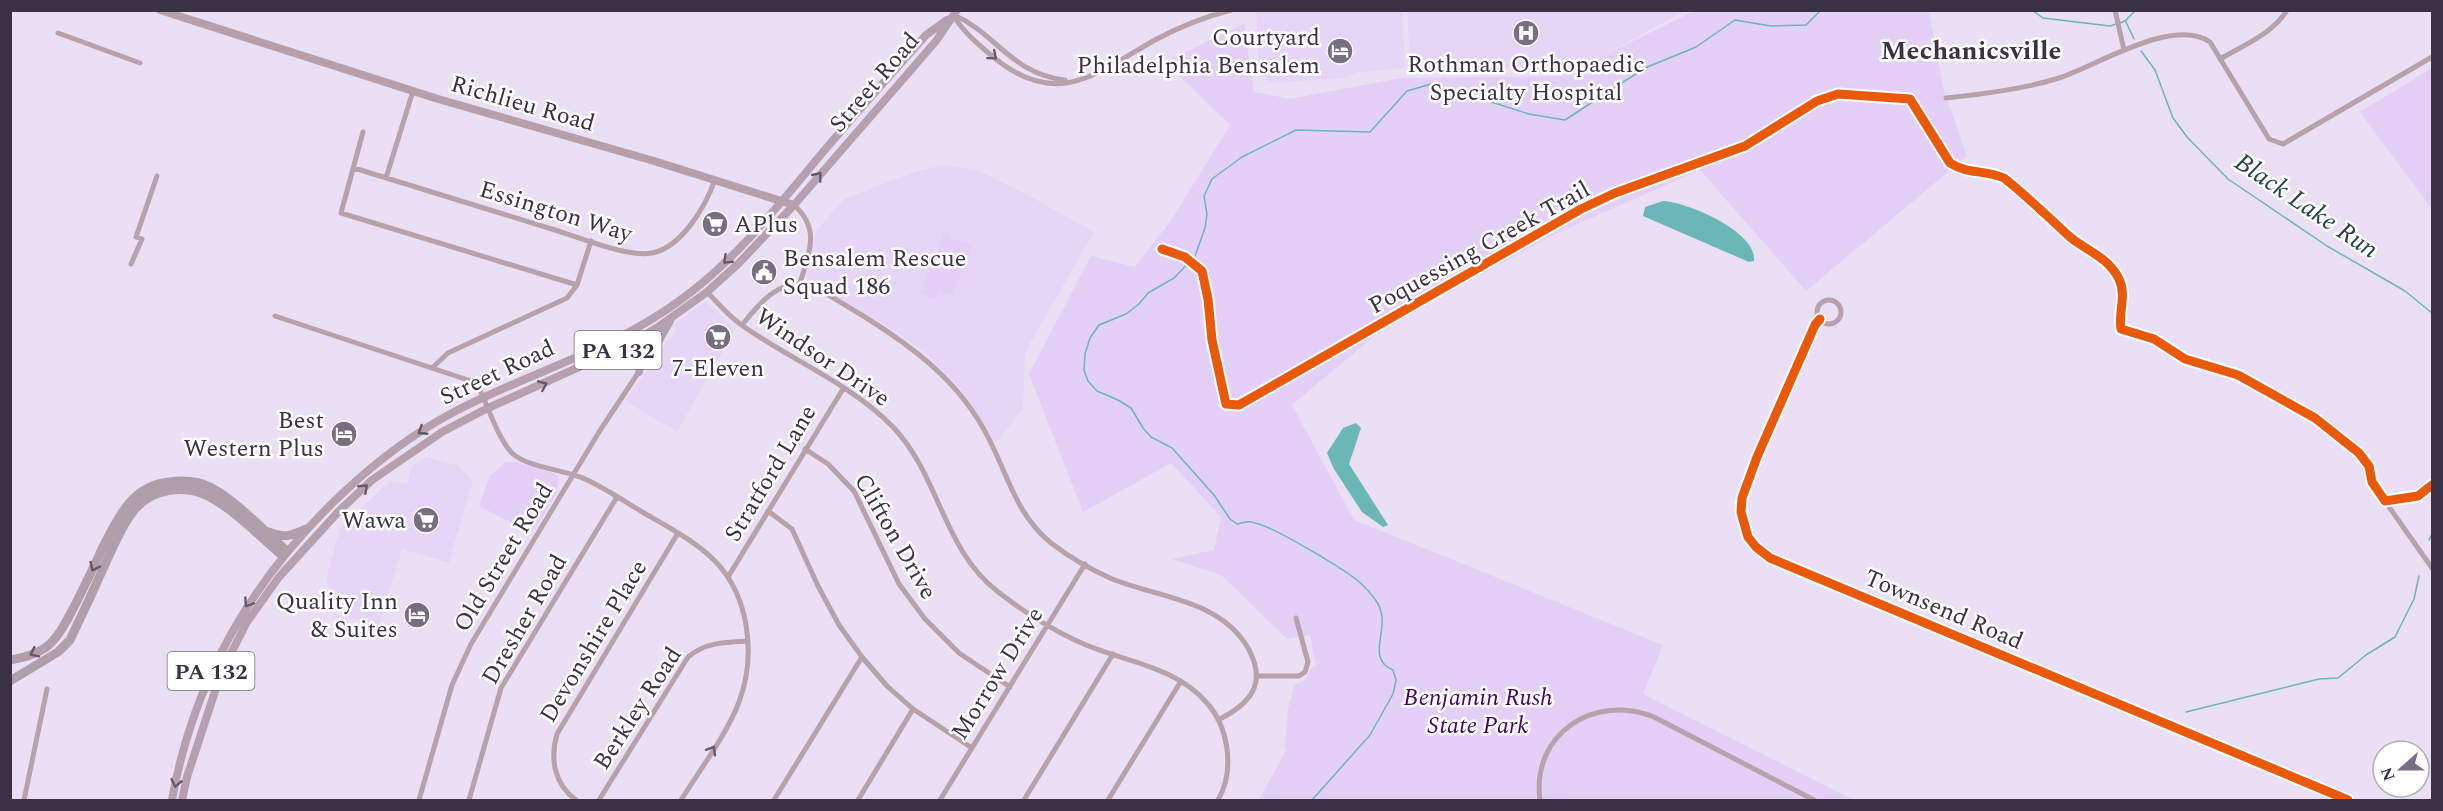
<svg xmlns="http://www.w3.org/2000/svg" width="2443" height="811" viewBox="0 0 2443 811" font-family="Spectral,serif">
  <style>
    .built { fill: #e7d5f7 }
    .green { fill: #e4cff7 }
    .water { fill: #6bb6b6 }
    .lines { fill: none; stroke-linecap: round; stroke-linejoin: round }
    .stream { stroke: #6bb6b6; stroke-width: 1.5 }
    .minor { stroke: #b7a1aa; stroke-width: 5 }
    .secondary { stroke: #b69eaa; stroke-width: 8 }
    .primary { stroke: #b69fae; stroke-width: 8 }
    .motorway { stroke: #b09eaa; stroke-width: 9 }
    .cycleway-casing { stroke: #fff; stroke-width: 13 }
    .cycleway { stroke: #e8590c; stroke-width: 9 }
    .oneway { stroke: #665868 }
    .oneway2 { stroke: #665869 }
    .oneway3 { stroke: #645768 }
    .labels { text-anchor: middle; stroke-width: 5; stroke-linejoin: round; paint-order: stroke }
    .shield { fill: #fff; stroke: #766f7c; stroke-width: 1.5 }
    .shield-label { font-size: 22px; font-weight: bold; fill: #3b3144 }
    .poi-label { font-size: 24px; fill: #3b3144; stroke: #fff; text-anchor: end }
    .street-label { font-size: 24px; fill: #3b3144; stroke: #fff }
    .park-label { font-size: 24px; font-style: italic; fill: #46016a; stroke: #fff }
    .neighbourhood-label { font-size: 26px; font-weight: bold; fill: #3b3144; stroke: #fff }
    .water-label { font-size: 26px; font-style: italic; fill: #234441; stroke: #fff }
  </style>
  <rect width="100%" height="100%" fill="#eadff4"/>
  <path class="built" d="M 1344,11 L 1402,11 L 1405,68 L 1359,72 L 1345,78 L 1272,83 L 1259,72 L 1256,11 Z
    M 1407,11 L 1407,10 L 1685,11 L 1602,56 L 1570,66 L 1521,66 L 1411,72 Z
    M 942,165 L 975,169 L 1024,193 L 1094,232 L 1025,352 L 1023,408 L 998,441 L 994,441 L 980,416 L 959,387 L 924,352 L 898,333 L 809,281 L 806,277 L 817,230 L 844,199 L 912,173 Z
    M 706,301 L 735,329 L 677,432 L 625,401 L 676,330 L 673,325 Z
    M 427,457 L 458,466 L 473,480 L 449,563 L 402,549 L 379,625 L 344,616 L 326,580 L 340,528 L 390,481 L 407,484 L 412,466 Z"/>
  <path class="green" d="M 1694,11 L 1929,11 L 1943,88 L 1967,156 L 1806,291 L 1700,170 L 1557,233 L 1424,306 L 1373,337 L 1292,405 L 1354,520 L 1663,645 L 1643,694 L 1854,800 L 1259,800 L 1287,749 L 1285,746 L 1288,708 L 1295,684 L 1305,680 L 1311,668 L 1316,666 L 1310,635 L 1287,639 L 1221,575 L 1172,559 L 1214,550 L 1221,517 L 1171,463 L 1083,512 L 1029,374 L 1091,256 L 1135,267 L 1172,219 L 1230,125 L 1165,62 L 1244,24 L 1254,92 L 1290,99 L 1401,78 L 1562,76 Z
    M 2432,68 L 2432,209 L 2360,112 Z
    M 945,232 L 951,234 L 950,238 L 966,244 L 967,241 L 973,244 L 951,296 L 939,291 L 936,300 L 920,293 Z
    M 506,462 L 514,462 L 555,474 L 559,478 L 556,494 L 535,529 L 530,532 L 479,506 L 490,476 Z"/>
  <path class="water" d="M 1663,201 C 1687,202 1758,232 1754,261 L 1749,262 L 1643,216 L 1645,207 Z
    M 1356,423 L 1361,428 L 1349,464 L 1388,525 L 1383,527 L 1362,512 L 1334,469 L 1327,453 L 1343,428 Z"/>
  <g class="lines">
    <path class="stream" d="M 2032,10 L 2043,18 L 2110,26 L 2116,24
      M 2126,22 L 2134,39
      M 2120,23 L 2125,21 L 2136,10
      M 2141,51 L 2155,70 L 2173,118 L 2187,137 L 2228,179 L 2327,246 L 2405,291 L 2432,313
      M 2429,540 L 2432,534
      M 2186,712 L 2319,679 L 2338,678 L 2366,655 L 2395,637 L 2414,599 L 2419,576
      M 1312,800 L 1370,735 L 1393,694 L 1396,680 L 1393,670 C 1364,658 1392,628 1378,604 C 1373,595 1365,587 1357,580 C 1340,567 1270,524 1251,522 C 1247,521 1241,523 1237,524 L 1230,519 L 1214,495 L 1172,448 L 1151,437 L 1143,428 L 1131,408 L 1118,400 L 1097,391 L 1088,381 L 1084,370 L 1085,354 L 1090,338 L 1099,325 L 1126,314 L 1139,304 L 1148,293 L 1174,278 L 1195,256 L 1205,228 L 1207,214 L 1204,196 L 1212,179 L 1242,157 L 1296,130 L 1370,132 L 1407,91 L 1431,84 L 1459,97 L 1488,101 L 1529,114 L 1565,120 L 1645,68 L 1696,47 L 1735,20 L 1771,26 L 1806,25 L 1821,10"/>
    <path class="minor" d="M 2115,10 L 2124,50
      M 953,15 C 964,33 981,47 997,60 C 1059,109 1098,72 1155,40 C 1179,27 1204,17 1231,10
      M 954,15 C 997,34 1010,73 1065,80
      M 58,33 L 140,63
      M 2220,59 C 2242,46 2274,33 2287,10
      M 1946,98 C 1983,94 2024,89 2059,78 C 2096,66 2174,16 2210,42 L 2269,139 L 2283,144 L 2432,57
      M 363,132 L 341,213 L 577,285
      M 354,168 C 421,189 488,209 555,230 C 578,237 629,258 652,253 C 682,247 705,207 715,180
      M 386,178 L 413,91
      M 794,205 C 821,229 809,253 800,283
      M 131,264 L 142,239 L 136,237 L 157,176
      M 707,292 C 718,303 729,317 743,326 C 791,360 853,385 893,427 C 939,475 943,549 997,591 C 1021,610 1049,628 1077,641 C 1121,662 1173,664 1207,703 C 1229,728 1235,771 1218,800
      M1817 312a12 12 0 1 1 24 0a12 12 0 1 1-24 0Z
      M 275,316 L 474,382 L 479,388 C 488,406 498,439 512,453 C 528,468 564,469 585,479 C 605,488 624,501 644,513 C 668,527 695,541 715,561 C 750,597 756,657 739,702 C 727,734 699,771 681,800
      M 1820,319 L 1815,325 L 1757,457 L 1742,498 L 1741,512 L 1748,537 L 1756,547 L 1770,558 L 2348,800
      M 742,325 C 759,304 778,279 809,285 C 827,293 843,304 860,314 C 912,346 961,382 989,439 C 1009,478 1016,514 1051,543 C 1068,556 1090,569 1110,578 C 1157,598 1220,599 1248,648 C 1268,684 1250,704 1218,720
      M 432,368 L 448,353 L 567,298 L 577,285 L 591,241
      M 805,449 L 828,464 L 854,491 L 899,584 L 925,619 L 959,653 L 1010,687
      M 2369,466 L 2375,487 L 2432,568
      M 768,511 L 792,529 L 818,586 L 839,625 L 862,657 L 887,686 L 913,709 L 972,748
      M 728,577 L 843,389
      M 1256,676 L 1299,676 L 1305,672 L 1308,662 L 1296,618
      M 24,800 L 47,689
      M 419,800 L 452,685 L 471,644 L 599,432 L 654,349
      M 469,800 L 501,688 L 617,497
      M 576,800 C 554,784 550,759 557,734 L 678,533
      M 599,800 L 688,657 C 706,642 726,642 748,641
      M 774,800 L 862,657
      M 858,800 L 913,709
      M 940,800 L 1085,564
      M 1024,800 L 1113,654
      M 1108,800 L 1181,681
      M 1540,800 C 1531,734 1594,693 1654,717 L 1814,800"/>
    <path class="secondary" d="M 160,10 L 438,99 L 654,161 L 794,205"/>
    <path class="primary" d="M 654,349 L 670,321
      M 618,352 L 628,351 L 637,355 L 640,365 L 639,372
      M 172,800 C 194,677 253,577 344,492 C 377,461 414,433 454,412 C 528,373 611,351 679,301 C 735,261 779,205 823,152 C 851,119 880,86 909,54 L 926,35 L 947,20
      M 182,800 L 187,777 L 221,673 L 247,622 L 279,577 L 339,511 L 372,480 L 442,432 L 486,409 L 630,344 L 658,327 L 707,292 L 739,263 L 794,205 L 936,41 L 957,10"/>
    <path class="motorway" d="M 269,532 C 284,539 293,535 306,529
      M 10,660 C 23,658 34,655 45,648 C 59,638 68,618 76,603 C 85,585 94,567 102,549 C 118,518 131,486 169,482 C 183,480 198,481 210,487 C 237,501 264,531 287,551
      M 10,681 L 58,652 L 70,640 C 83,613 95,587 107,560 C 115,543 123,523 136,508 C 153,489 185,484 208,496 C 235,510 259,536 283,556"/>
    <defs>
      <path id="cycleway" d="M 1162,249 L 1185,257 L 1202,271 L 1208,299 L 1212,340 L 1226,404 L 1239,405 L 1581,209 L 1615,193 L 1745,146 L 1817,101 L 1838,94 L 1910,99 L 1950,163 C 1967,174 1986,170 2004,178 C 2027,196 2048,217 2070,237 C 2087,251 2108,257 2119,279 C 2127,296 2118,312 2121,329 L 2154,339 L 2185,359 L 2238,375 L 2315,418 L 2359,453 L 2369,466 L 2372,482 L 2385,501 L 2418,496 L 2432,485
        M 1820,319 L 1815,325 L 1757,457 L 1742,498 L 1741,512 L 1748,537 L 1756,547 L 1770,558 L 2348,800"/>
    </defs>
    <use href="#cycleway" class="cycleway-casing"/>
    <use href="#cycleway" class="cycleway"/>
  </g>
  <defs><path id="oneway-chevron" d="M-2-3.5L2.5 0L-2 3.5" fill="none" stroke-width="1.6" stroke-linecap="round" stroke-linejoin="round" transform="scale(1.5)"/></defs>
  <g class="oneway">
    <use href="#oneway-chevron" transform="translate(993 56) rotate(40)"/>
    <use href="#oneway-chevron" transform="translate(712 750) rotate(-59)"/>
  </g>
  <g class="oneway2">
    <use href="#oneway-chevron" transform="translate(818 176) rotate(-51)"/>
    <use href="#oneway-chevron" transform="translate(727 260) rotate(136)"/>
    <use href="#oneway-chevron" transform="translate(543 385) rotate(-23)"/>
    <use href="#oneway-chevron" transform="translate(422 431) rotate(147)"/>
    <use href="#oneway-chevron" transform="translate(364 488) rotate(-43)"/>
    <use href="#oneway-chevron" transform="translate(248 603) rotate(124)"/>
    <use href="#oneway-chevron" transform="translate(176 783) rotate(102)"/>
  </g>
  <g class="oneway3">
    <use href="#oneway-chevron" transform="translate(94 567) rotate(116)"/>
    <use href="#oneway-chevron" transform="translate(34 653) rotate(154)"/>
  </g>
  <defs>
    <symbol id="hospital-disc" viewBox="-11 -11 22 22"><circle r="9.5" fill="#786e82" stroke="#fff"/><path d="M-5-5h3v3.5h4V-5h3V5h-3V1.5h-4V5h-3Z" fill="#fff"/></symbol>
    <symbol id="hotel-disc" viewBox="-11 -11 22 22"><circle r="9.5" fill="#786e82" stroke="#fff"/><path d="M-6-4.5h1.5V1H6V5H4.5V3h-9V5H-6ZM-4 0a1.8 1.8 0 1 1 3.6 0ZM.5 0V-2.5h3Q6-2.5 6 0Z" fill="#fff"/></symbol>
    <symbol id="supermarket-disc" viewBox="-11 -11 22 22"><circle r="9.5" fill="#786e82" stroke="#fff"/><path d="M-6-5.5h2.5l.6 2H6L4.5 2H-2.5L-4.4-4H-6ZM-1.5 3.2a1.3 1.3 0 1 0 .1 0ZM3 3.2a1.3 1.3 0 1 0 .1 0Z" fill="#fff"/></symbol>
    <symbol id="civic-disc" viewBox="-11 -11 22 22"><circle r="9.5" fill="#786e82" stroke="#fff"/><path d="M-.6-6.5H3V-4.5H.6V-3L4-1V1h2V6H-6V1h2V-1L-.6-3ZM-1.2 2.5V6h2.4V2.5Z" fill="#fff"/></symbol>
  </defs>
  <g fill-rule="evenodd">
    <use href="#hospital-disc" x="1511" y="18" width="30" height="30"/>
    <use href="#hotel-disc" x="1325" y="36" width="30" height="30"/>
    <use href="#supermarket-disc" x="700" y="209" width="30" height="30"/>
    <use href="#civic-disc" x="749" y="257" width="30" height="30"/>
    <use href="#supermarket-disc" x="703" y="322" width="30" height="30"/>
    <use href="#hotel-disc" x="329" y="419" width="30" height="30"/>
    <use href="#supermarket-disc" x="411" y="505" width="30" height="30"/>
    <use href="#hotel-disc" x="402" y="600" width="30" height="30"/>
  </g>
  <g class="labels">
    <g class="shield">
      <rect x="574.5" y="331" width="87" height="38" rx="4.5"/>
      <rect x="167.5" y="652" width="87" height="38" rx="4.5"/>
    </g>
    <g class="shield-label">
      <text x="618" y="358">PA 132</text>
      <text x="211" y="679">PA 132</text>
    </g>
    <g class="poi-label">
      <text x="1320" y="45">Courtyard<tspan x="1320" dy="28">Philadelphia Bensalem</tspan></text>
      <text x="1526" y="72" text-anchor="middle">Rothman Orthopaedic<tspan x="1526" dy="28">Specialty Hospital</tspan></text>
      <text x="734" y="232" text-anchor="start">APlus</text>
      <text x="783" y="266" text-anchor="start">Bensalem Rescue<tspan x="783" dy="28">Squad 186</tspan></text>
      <text x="718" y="376" text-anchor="middle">7-Eleven</text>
      <text x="324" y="428">Best<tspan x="324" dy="28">Western Plus</tspan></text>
      <text x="406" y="528">Wawa</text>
      <text x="398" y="609">Quality Inn<tspan x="398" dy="28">&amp; Suites</tspan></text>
    </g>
    <g class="street-label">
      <text transform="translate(874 82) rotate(-49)" y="8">Street Road</text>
      <text transform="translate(523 103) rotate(16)" y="8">Richlieu Road</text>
      <text transform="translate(556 211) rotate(17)" y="8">Essington Way</text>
      <text transform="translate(1479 247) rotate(-29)" y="8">Poquessing Creek Trail</text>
      <text transform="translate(823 357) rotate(34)" y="8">Windsor Drive</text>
      <text transform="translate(497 372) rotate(-25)" y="8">Street Road</text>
      <text transform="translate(770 473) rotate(-59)" y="8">Stratford Lane</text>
      <text transform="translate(896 536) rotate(60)" y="8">Clifton Drive</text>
      <text transform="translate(503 557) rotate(-59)" y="8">Old Street Road</text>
      <text transform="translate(1944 609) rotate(23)" y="8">Townsend Road</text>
      <text transform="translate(524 619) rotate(-60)" y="8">Dresher Road</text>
      <text transform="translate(593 641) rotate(-59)" y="8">Devonshire Place</text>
      <text transform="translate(997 673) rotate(-58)" y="8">Morrow Drive</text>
      <text transform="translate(637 708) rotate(-57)" y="8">Berkley Road</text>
    </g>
    <g class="park-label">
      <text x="1478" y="705">Benjamin Rush<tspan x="1478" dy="28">State Park</tspan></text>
    </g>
    <g class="neighbourhood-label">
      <text x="1971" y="59">Mechanicsville</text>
    </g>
    <g class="water-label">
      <text transform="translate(2307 205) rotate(34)" y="9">Black Lake Run</text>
    </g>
  </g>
  <rect width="2443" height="811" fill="none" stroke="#3b3144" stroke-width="24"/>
  <g transform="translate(2401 769) rotate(249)"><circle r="28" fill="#ffffff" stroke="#b1adb4" stroke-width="1.5"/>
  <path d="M0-4.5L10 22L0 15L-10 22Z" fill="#786e82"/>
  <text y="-9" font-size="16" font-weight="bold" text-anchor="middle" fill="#3b3144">N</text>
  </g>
</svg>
